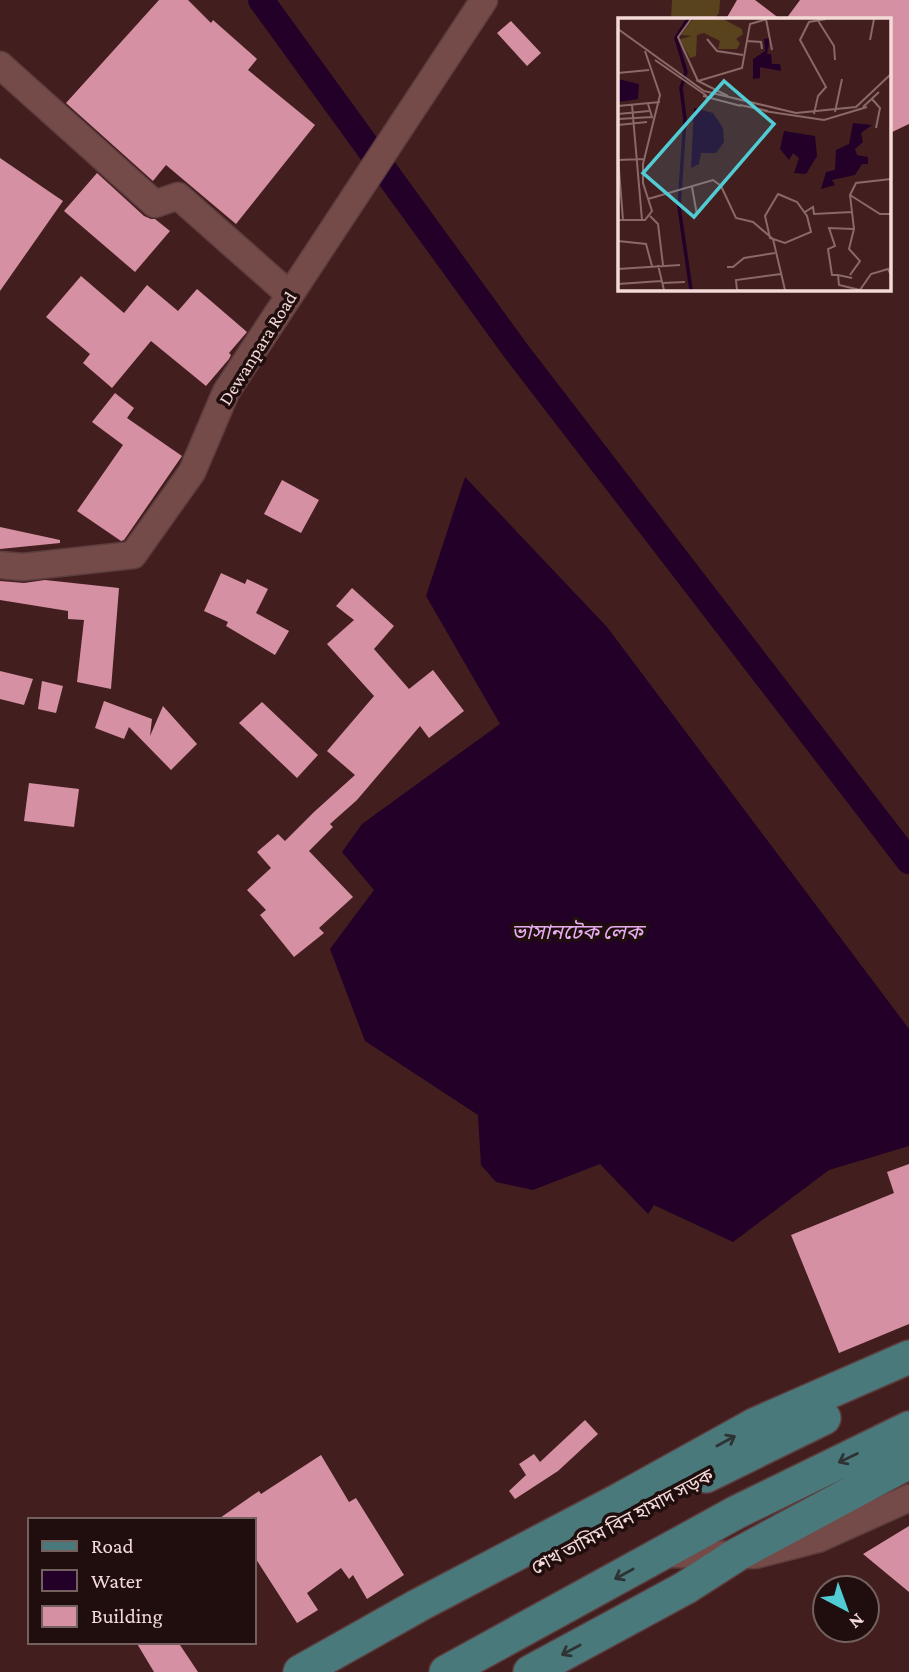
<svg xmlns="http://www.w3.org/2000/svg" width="909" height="1672" viewBox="0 0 909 1672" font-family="'Crimson Pro','Noto Sans Bengali',serif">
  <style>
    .green { fill: #58431d }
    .water { fill: #220028 }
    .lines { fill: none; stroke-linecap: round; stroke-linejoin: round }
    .canal { stroke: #220028; stroke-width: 26 }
    .building { fill: #d590a3 }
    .minor-casing { stroke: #5d3d3e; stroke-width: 29 }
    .major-casing { stroke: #5d3d3e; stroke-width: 36 }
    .minor { stroke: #754b4a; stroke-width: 26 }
    .major { stroke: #4a797c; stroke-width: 33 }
    .oneway { stroke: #2e3334 }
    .labels { text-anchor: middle; stroke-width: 7; stroke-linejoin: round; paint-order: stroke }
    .street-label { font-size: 19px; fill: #f4dad9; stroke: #1f0e0d }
    .water-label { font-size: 21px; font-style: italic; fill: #e8acf3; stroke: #1f0e0d }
    .inset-river { fill: none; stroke: #220028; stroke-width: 3.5 }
    .inset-road { fill: none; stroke: #8a6969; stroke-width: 2 }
    .view { fill: #51ccd4; fill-opacity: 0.15; stroke: #51ccd4; stroke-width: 3.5 }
    .inset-edge { fill: none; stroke: #f4dad9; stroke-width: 3.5 }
  </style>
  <rect width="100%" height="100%" fill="#431e1e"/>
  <path class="green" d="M 672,0 L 720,0 L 719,13 L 714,19 L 671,19 Z"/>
  <path class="water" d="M 465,477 L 607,627 L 909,1029 L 909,1146 L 829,1170 L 733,1242 L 654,1205 L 648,1214 L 600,1164 L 533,1190 L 496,1182 L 481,1165 L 478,1115 L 365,1041 L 330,949 L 374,890 L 342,852 L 362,824 L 500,724 L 426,596 Z"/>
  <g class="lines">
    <path class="canal" d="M 261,0 L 516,351 L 909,861"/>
  </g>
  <path class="building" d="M 159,0 L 188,0 L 211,23 L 213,20 L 257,59 L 248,70 L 315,125 L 236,224 L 166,165 L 153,181 L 66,103 Z
    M 737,0 L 755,0 L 780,19 L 726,19 Z
    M 800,0 L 909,0 L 909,124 L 890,133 L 890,19 L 786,19 Z
    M 511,21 L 541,53 L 527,66 L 497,33 Z
    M 0,158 L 63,201 L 0,291 Z
    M 97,173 L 144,216 L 151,219 L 155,219 L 170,231 L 135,272 L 64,211 Z
    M 81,276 L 124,313 L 147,285 L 178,311 L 197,289 L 247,332 L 229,353 L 231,355 L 229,359 L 206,386 L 151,341 L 112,388 L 83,363 L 90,354 L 46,317 Z
    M 115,393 L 134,408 L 127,418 L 182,456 L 124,540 L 121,541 L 77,511 L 123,445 L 92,422 Z
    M 282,480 L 319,500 L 301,533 L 264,514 Z
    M 0,527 L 60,540 L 60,543 L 0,549 Z
    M 221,573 L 245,584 L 247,579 L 268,589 L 256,613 L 289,631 L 275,655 L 226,626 L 228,622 L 204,611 Z
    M 45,580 L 119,588 L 111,689 L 77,682 L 84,620 L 68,619 L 68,611 L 0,600 L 0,581 L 24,583 Z
    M 352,588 L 394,626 L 374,649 L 409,689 L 433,670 L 464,711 L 429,738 L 420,726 L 357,800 L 330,824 L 333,827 L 309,851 L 353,897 L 319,928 L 324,933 L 294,957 L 260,915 L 266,910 L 247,890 L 271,868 L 257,852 L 278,834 L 285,841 L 314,812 L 355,775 L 327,751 L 374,696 L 327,644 L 354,620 L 336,606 Z
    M 0,671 L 33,679 L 24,705 L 0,699 Z
    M 42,681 L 63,686 L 56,713 L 38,709 Z
    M 104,701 L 152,719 L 150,736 L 163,706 L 197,744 L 171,770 L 129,727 L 124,739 L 95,728 Z
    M 262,702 L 318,755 L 297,778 L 239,723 Z
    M 29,783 L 79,789 L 74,827 L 24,821 Z
    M 909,1164 L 909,1324 L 839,1353 L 791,1235 L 894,1193 L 887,1172 Z
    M 585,1420 L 598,1434 L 558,1471 L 515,1499 L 509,1491 L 526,1475 L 519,1464 L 534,1454 L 540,1462 Z
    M 321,1455 L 349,1502 L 356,1498 L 404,1575 L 367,1599 L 353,1575 L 349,1579 L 341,1568 L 307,1593 L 318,1610 L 297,1623 L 254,1556 L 254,1520 L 217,1520 L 259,1491 L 261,1494 Z
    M 909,1526 L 909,1592 L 863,1554 Z
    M 136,1642 L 178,1642 L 198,1672 L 154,1672 Z"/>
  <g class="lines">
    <defs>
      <path id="minor" d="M 0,65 L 155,204 L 178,196 L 290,295
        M 0,565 L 23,567 L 133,555 L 192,472 L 226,392 L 484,0
        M 660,1554 L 755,1555 L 818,1539 L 909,1498"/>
      <path id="major" d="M 706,1476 L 824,1418
        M 300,1672 L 419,1605 L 619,1500 L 756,1424 L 909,1357
        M 446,1672 L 737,1512 L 909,1428
        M 530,1672 L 685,1588 L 738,1554 L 909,1462"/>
    </defs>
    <use href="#minor" class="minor-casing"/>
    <use href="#major" class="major-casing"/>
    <use href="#minor" class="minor"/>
    <use href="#major" class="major"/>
  </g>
  <defs><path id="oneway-shaft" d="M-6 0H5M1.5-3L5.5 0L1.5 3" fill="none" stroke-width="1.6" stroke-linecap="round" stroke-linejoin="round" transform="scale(1.75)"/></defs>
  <g class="oneway">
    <use href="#oneway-shaft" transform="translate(726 1441) rotate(-29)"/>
    <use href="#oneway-shaft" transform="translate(848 1458) rotate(154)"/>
    <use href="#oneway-shaft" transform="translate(624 1574) rotate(151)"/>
    <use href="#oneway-shaft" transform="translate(571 1650) rotate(152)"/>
  </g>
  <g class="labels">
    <g class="street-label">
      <text transform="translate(257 348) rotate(-58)" y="7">Dewanpara Road</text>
      <text transform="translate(622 1521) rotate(-28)" y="7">শেখ তামিম বিন হামাদ সড়ক</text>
    </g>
    <g class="water-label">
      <text x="577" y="939">ভাসানটেক লেক</text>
    </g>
  </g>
  <g transform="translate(618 18)">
    <rect width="273" height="273" fill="#431e1e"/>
    <path d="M 75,1 L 105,1 L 124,11 L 125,16 L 118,21 L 122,25 L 119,31 L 100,31 L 102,23 L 86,15 L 79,17 L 78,38 L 72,40 L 62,21 L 74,18 L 63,17 Z" fill="#58431d"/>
    <path d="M 152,20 L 149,36 L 153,36 L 154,46 L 162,46 L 163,53 L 142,49 L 142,60 L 135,61 L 135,41 L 147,33 L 146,21 ZM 0,61 L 21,66 L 20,81 L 0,84 ZM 76,90 L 95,95 L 105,110 L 106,124 L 98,135 L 83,135 L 81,146 L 73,150 ZM 235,105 L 254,107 L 243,115 L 245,124 L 237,131 L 239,137 L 250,139 L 250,146 L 244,146 L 237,157 L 214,162 L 217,167 L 203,171 L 208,154 L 217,152 L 218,132 L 231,126 ZM 166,113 L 197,118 L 199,138 L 188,156 L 176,155 L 181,140 L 175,135 L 171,142 L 162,131 Z" fill="#220028"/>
    <path class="inset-river" d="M 70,1 L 58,20 L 68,54 L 63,70 L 67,101 L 61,189 L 73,272"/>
    <path class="inset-road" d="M 73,1 L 60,19 L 80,63M 148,1 L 154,32M 199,1 L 216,28 L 217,42M 0,11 L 86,73 L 178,95 L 238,89 L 273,56M 89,21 L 99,33 L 125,37M 252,22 L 256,1M 129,23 L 143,24 L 144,31M 37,42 L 89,78M 0,55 L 31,52M 85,78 L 123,88M 110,78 L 80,63 L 124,50 L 132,6 L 149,1M 254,81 L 262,90 L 258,110M 14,87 L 24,202M 122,87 L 150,93M 0,88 L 42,84M 245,89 L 261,74M 146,93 L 206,102 L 249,89M 217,94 L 224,61M 0,96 L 31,93M 196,96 L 200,78 L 208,69 L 182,22 L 191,4 L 208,1M 0,101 L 34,99 L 30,86M 0,107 L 29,104M 0,139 L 5,202M 0,142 L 26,141M 74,169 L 79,197M 160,176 L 179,184 L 189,198 L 193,214 L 167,225 L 152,220 L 147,198 ZM 232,177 L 262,196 L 273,196M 30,181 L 95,162 L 103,168 L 118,200 L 135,204 L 155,221 L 167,272M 187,194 L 195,189 L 196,196 L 234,194M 32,198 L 40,206 L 45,247M 0,202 L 27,202 L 34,193 L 25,165 L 25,146 L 42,77 L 27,33M 0,223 L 28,226 L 34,248M 40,247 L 46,272M 109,249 L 115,249 L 126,240 L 157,235M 0,251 L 62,247M 220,257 L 214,257 L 210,231 L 217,228 L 211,210 L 236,211M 232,257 L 242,243 L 231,231 L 236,211 L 232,177 L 238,165 L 273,161M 234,260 L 220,257 L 221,267 L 242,272M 44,265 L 67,264M 0,266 L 43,263M 119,272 L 118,262 L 163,256M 242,272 L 253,256 L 270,251 L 273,257"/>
    <path class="view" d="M 106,63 L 156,106 L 76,199 L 25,155 Z"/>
    <rect width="273" height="273" class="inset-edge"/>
  </g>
  <rect x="28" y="1518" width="228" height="126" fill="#1f0e0d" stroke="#74605f" stroke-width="2"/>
  <rect x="42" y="1541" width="35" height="10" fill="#4a797c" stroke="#74605f" stroke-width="2"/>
  <text x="91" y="1553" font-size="21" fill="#f4dad9">Road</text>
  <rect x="42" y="1570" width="35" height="21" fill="#220028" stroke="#74605f" stroke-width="2"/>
  <text x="91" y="1588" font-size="21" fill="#f4dad9">Water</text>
  <rect x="42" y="1606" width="35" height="21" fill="#d590a3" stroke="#74605f" stroke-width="2"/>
  <text x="91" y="1623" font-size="21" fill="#f4dad9">Building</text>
  <g transform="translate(846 1609) rotate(139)"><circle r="33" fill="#1f0e0d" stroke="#74605f" stroke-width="2"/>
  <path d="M0-5L12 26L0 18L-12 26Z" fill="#51ccd4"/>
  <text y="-10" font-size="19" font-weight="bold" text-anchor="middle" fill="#f4dad9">N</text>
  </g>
</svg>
